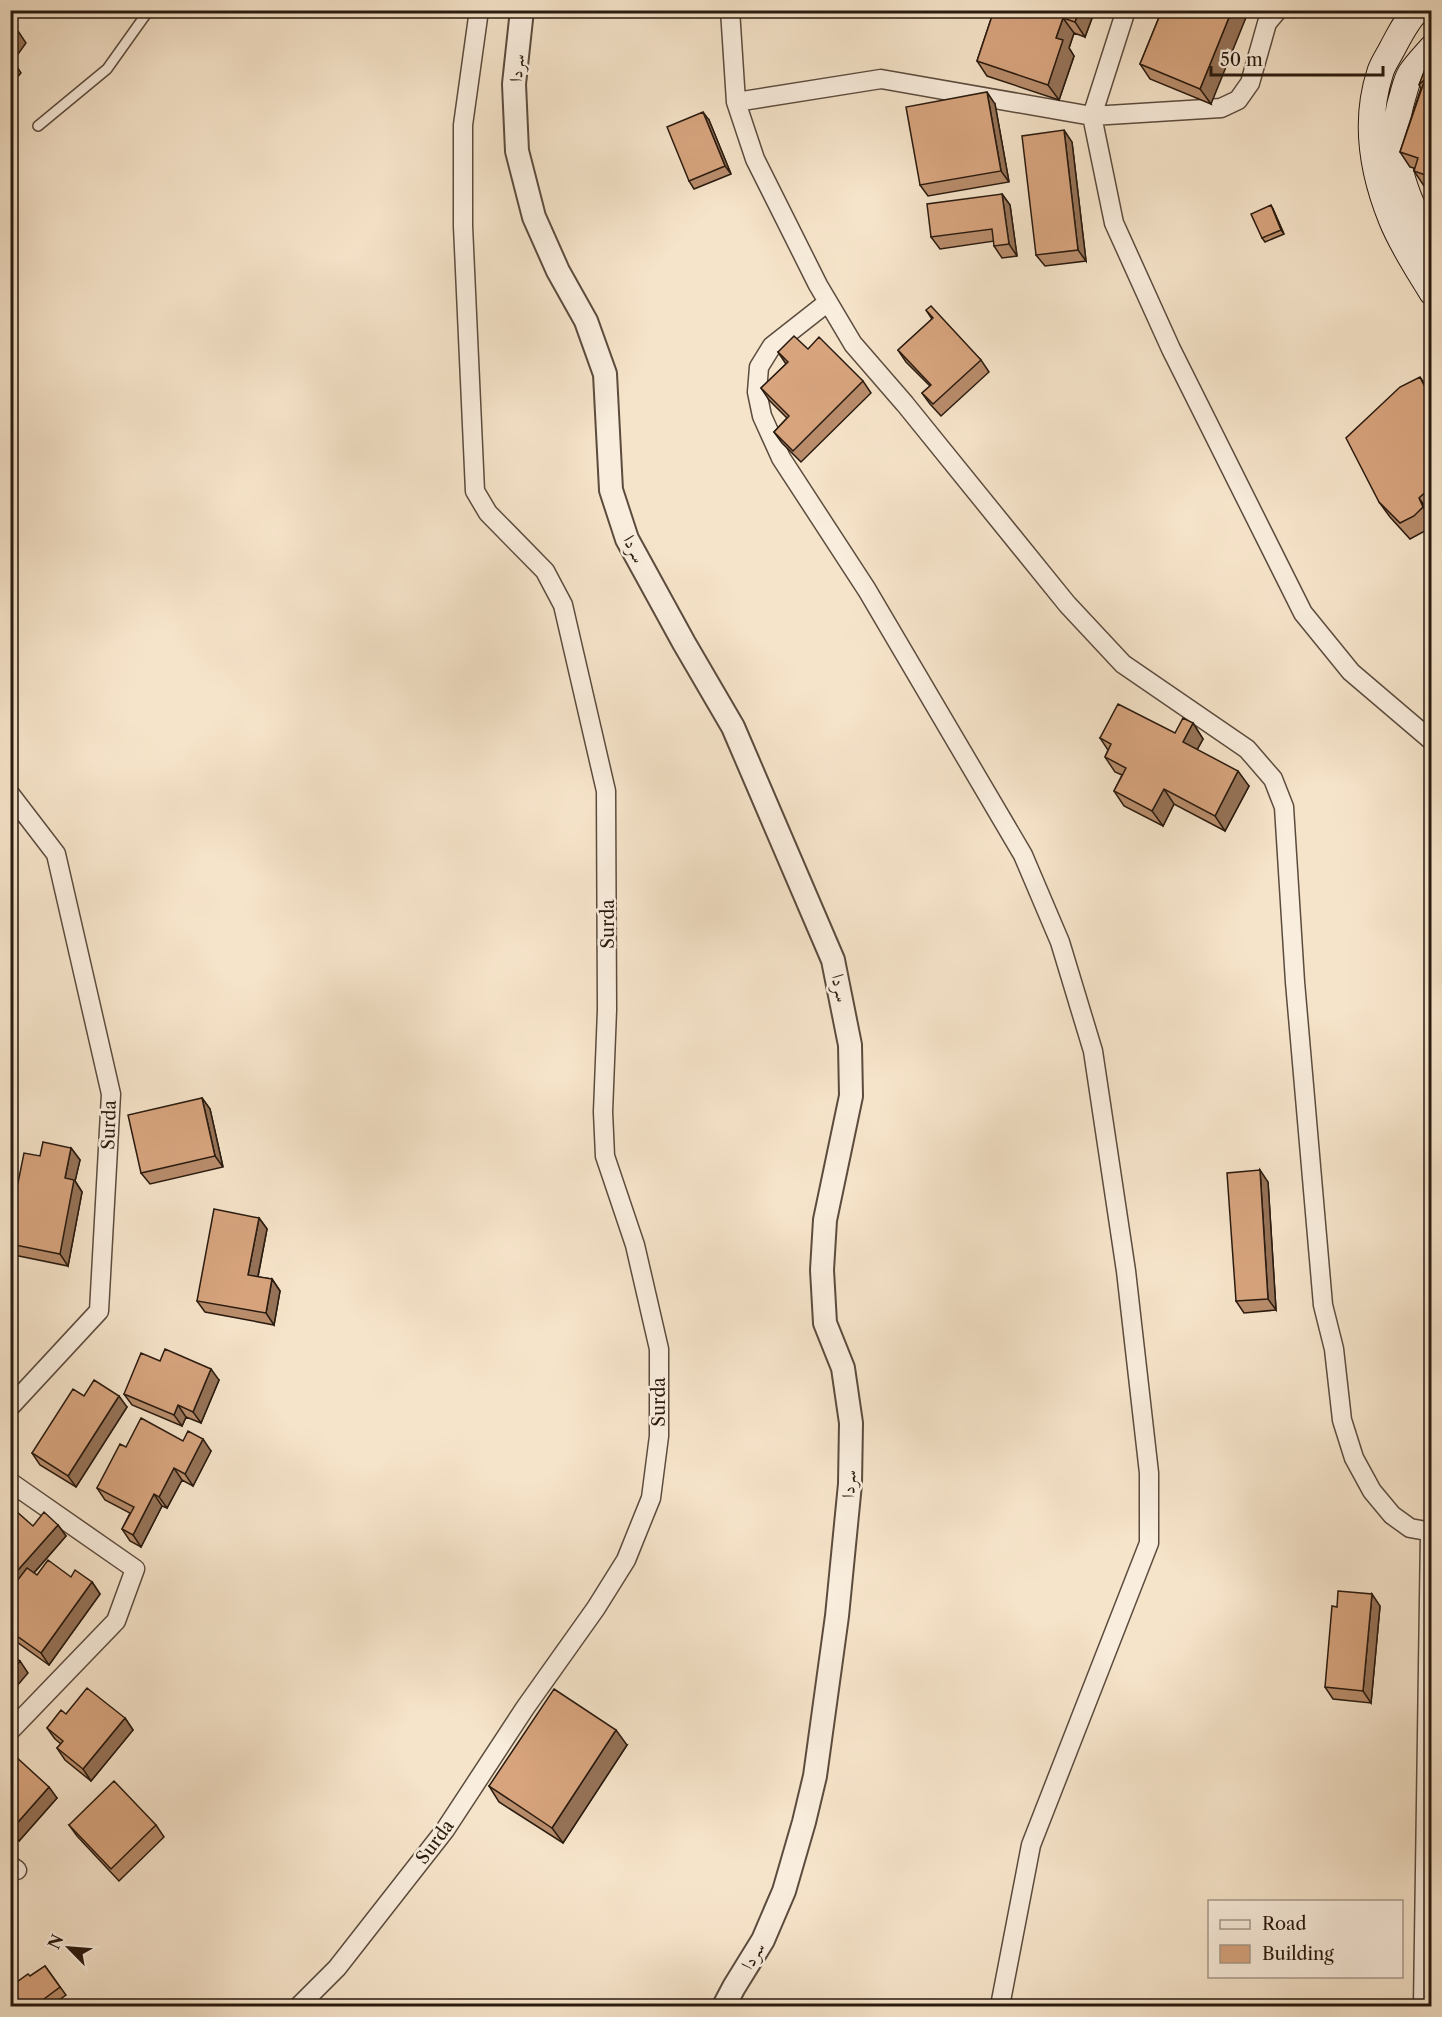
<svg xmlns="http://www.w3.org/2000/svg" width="1442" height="2017" viewBox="0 0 1442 2017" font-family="'Libre Caslon Text',Amiri,serif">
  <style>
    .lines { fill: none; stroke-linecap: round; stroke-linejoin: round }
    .service-casing { stroke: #5c4c3e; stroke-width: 12 }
    .minor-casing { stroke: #5c4c3e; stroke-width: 21 }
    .tertiary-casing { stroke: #5c4c3e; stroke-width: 26 }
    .secondary-casing { stroke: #291a0f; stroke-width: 28 }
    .service { stroke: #f9eddd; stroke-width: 9 }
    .minor { stroke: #f9eddd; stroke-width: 18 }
    .tertiary { stroke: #f9eddd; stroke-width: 22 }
    .secondary { stroke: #f9eddd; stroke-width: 26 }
    .wall { fill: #b98d6c; stroke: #291a0f; stroke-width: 1.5 }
    .shaded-wall { fill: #967358; stroke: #291a0f; stroke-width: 1.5 }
    .building { fill: #d7a47e; stroke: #291a0f; stroke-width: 1.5 }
    .labels { text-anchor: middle; stroke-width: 5; stroke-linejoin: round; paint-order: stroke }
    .street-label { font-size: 18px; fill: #291a0f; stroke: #f9eddd }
  </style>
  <rect width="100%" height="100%" fill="#f6e4ca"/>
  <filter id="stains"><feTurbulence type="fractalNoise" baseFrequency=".00333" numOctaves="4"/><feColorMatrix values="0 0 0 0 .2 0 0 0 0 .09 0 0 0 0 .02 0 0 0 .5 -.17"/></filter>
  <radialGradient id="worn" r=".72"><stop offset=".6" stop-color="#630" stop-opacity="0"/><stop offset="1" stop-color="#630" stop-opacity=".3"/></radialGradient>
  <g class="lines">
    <defs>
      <path id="service" d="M 38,126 L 107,69 L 149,10"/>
      <path id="minor" d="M 730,10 L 736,102 L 755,159 L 818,285 L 853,344 L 905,404 L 1067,604 L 1123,664 L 1247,749 L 1273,779 L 1284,807 L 1295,982 L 1323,1305 L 1334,1349 L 1342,1420 L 1354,1458 L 1372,1491 L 1392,1515 L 1410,1528 L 1432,1532
        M 1126,10 L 1092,116 L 1114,223 L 1171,349 L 1303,613 L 1351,672 L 1432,741
        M 736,102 L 881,79 L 1092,116 L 1221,108 L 1238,100 L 1250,83 L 1267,23 L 1278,10
        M 828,302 L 772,346 L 759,367 L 757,392 L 762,416 L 781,458 L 867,590 L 1023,855 L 1060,942 L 1093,1051 L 1126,1271 L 1149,1473 L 1149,1543 L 1031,1845 L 1000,2006
        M 10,794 L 56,854 L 111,1094 L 99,1311 L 10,1407
        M 10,1482 L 135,1569 L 116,1621 L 10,1731
        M 10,1865 L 17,1870
        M 299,2006 L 337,1968 L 445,1830 L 525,1708 L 596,1608 L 626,1560 L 651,1498 L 659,1436 L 659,1349 L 635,1245 L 605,1156 L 603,1112 L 607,1010 L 606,791 L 563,605 L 545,571 L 488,513 L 475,491 L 463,226 L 463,125 L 479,10
        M 1423,2006 L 1430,1532"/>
      <path id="tertiary" d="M 522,10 L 514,84 L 517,151 L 534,217 L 558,271 L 586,321 L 605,374 L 611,490 L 627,539 L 684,643 L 733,727 L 833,960 L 850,1045 L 851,1096 L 825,1220 L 822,1270 L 825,1323 L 843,1368 L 851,1423 L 850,1484 L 837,1616 L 815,1776 L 804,1822 L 784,1891 L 763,1940 L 734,1987 L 724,2006"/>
      <path id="secondary" d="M 1417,10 C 1406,21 1399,36 1392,49 C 1388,57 1382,65 1380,73 C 1364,122 1373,173 1392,220 C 1402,245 1418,269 1432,292
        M 1432,48 C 1425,56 1417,64 1411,73 C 1407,79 1405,88 1403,95 C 1385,150 1405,198 1432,246"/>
    </defs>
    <use href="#service" class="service-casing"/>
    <use href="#minor" class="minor-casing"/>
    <use href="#tertiary" class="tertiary-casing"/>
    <use href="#secondary" class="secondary-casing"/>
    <use href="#service" class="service"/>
    <use href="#minor" class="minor"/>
    <use href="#tertiary" class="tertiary"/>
    <use href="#secondary" class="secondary"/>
  </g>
  <path class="wall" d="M 994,10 L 1095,10 L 1085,37 L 1074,33 L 1069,48 L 1074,56 L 1059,100 L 987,76 L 977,61 Z
    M 1162,10 L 1211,104 L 1150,79 L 1140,64 Z
    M 1431,59 L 1431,189 L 1424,186 L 1414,171 L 1414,168 L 1410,167 L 1400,152 L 1421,88 L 1419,85 Z
    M 995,104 L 1009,182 L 928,196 L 920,185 Z
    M 709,120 L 731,174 L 694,189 L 689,181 Z
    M 1072,142 L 1086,261 L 1045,266 L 1036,255 Z
    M 1002,194 L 1010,205 L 1017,256 L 1002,258 L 994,246 L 994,241 L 940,249 L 931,237 Z
    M 1273,209 L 1284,234 L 1265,242 L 1262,238 Z
    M 926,310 L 981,360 L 989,372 L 941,416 L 930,404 L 922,393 L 930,386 L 906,362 L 898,350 L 932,319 Z
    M 808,349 L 863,381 L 871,393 L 801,462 L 782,443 L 774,432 L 787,418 L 769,400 L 761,388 L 786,364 L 778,352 Z
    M 1431,394 L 1431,512 L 1430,514 L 1431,517 L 1431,525 L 1425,531 L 1410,539 L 1390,517 L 1379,502 Z
    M 1193,723 L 1203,739 L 1197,750 L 1249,786 L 1225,831 L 1174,804 L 1163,826 L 1124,806 L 1114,791 L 1122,775 L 1115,772 L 1105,757 L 1108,750 L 1100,738 L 1175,733 Z
    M 202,1098 L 210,1109 L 223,1167 L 150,1184 L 141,1173 Z
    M 71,1148 L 80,1160 L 75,1181 L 82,1192 L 68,1266 L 14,1255 L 10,1250 L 10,1222 L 40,1156 Z
    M 1268,1182 L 1276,1310 L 1244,1313 L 1236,1301 Z
    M 259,1218 L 267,1229 L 258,1277 L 272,1279 L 280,1291 L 274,1325 L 205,1312 L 197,1301 Z
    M 160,1361 L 219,1380 L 201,1423 L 186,1417 L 182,1426 L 132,1405 L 124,1394 Z
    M 84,1396 L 127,1407 L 76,1487 L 40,1465 L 32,1453 Z
    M 183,1441 L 211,1451 L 193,1486 L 182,1480 L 167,1508 L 162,1506 L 141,1547 L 130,1541 L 122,1529 L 130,1513 L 105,1500 L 97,1488 L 126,1447 Z
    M 10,1517 L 33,1526 L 58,1525 L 66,1536 L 34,1573 L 37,1575 L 71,1577 L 92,1582 L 100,1594 L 49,1665 L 10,1637 Z
    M 1380,1606 L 1371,1703 L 1333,1699 L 1325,1687 Z
    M 66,1714 L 125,1718 L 133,1730 L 91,1781 L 65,1760 L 57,1748 L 61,1744 L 55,1739 L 47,1728 Z
    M 627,1745 L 563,1843 L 499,1802 L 489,1786 Z
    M 10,1759 L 57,1798 L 19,1841 L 10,1834 Z
    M 69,1825 L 156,1825 L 164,1837 L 119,1881 L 77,1836 Z
    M 45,1966 L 66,1995 L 49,2007 L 18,2007 L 30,1976 Z"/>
  <path class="shaded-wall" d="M 1079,10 L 1095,10 L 1085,37 L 1075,22 Z
    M 1232,10 L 1249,10 L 1211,104 L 1200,89 Z
    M 1063,18 L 1074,33 L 1069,48 L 1074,56 L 1059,100 L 1048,85 L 1056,38 Z
    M 16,28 L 26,43 L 13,61 L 21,73 L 10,86 L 10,35 Z
    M 987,92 L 995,104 L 1009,182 L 1001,171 Z
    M 703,112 L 709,120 L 731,174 L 725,166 Z
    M 1064,130 L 1072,142 L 1086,261 L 1078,250 Z
    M 1002,194 L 1010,205 L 1017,256 L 1009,244 Z
    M 1271,205 L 1273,209 L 1284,234 L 1281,230 Z
    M 1420,377 L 1430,392 L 1431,394 L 1431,400 Z
    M 1419,498 L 1430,514 L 1431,519 L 1423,507 Z
    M 1193,723 L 1203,739 L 1193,757 L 1183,742 Z
    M 1238,771 L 1249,786 L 1225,831 L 1215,816 Z
    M 1164,789 L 1174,804 L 1163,826 L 1152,811 Z
    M 202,1098 L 210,1109 L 223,1167 L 215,1156 Z
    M 71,1148 L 80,1160 L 75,1181 L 82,1192 L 68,1266 L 60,1254 L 65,1178 Z
    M 1260,1170 L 1268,1182 L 1276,1310 L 1268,1299 Z
    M 259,1218 L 267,1229 L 256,1286 L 248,1275 Z
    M 272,1279 L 280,1291 L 274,1325 L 266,1313 Z
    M 211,1369 L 219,1380 L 201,1423 L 193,1412 Z
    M 119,1396 L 127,1407 L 76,1487 L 68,1476 Z
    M 178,1405 L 186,1417 L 182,1426 L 174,1415 Z
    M 203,1439 L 211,1451 L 193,1486 L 185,1474 Z
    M 174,1468 L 182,1480 L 167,1508 L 159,1497 Z
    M 154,1494 L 162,1506 L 141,1547 L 133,1535 Z
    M 58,1525 L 66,1536 L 10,1600 L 10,1579 Z
    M 92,1582 L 100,1594 L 49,1665 L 41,1653 Z
    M 1372,1594 L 1380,1606 L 1371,1703 L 1363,1691 Z
    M 20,1661 L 28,1673 L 10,1694 L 10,1673 Z
    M 125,1718 L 133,1730 L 91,1781 L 83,1769 Z
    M 616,1730 L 627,1745 L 563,1843 L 552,1828 Z
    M 49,1787 L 57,1798 L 19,1841 L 11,1830 Z"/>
  <path class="building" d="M 994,10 L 1079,10 L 1075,22 L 1063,18 L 1056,38 L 1063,40 L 1048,85 L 977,61 Z
    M 1162,10 L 1232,10 L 1200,89 L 1140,64 Z
    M 10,24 L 16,28 L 10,35 Z
    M 1431,59 L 1431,177 L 1414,171 L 1418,158 L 1400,152 L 1425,79 L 1419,85 L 1425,69 Z
    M 987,92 L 1001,171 L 920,185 L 906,107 Z
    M 703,112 L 725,166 L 689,181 L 667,127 Z
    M 1064,130 L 1078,250 L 1036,255 L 1022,136 Z
    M 1002,194 L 1009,244 L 994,246 L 992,229 L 931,237 L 927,204 Z
    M 1271,205 L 1281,230 L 1262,238 L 1251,214 Z
    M 931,306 L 981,360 L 933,404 L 922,393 L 931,385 L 898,350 L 933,318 L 926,310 Z
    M 794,336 L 808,349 L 819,337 L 863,381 L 793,451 L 774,432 L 789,416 L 761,388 L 788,362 L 778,352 Z
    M 1420,377 L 1431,400 L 1431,487 L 1419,498 L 1423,507 L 1414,516 L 1400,523 L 1379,502 L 1346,438 L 1400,387 Z
    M 1118,704 L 1175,733 L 1183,718 L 1193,723 L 1183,742 L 1238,771 L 1215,816 L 1164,789 L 1152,811 L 1114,791 L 1126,768 L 1105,757 L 1111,744 L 1100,738 Z
    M 202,1098 L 215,1156 L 141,1173 L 128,1115 Z
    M 43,1142 L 71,1148 L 65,1178 L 74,1180 L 60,1254 L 10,1244 L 10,1222 L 24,1153 L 40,1156 Z
    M 1260,1170 L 1268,1299 L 1236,1301 L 1227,1173 Z
    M 214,1209 L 259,1218 L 248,1275 L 272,1279 L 266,1313 L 197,1301 Z
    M 165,1349 L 211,1369 L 193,1412 L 178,1405 L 174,1415 L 124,1394 L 141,1353 L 160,1361 Z
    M 94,1380 L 119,1396 L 68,1476 L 32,1453 L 73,1389 L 84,1396 Z
    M 141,1418 L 183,1441 L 188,1431 L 203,1439 L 185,1474 L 174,1468 L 159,1497 L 154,1494 L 133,1535 L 122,1529 L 134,1507 L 97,1488 L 120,1444 L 126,1447 Z
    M 16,1511 L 33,1526 L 44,1512 L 58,1525 L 10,1579 L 10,1517 Z
    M 48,1560 L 71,1577 L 75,1570 L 92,1582 L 41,1653 L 10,1631 L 10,1590 L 27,1568 L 37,1575 Z
    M 1338,1591 L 1372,1594 L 1363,1691 L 1325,1687 L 1332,1606 L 1337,1607 Z
    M 10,1653 L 20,1661 L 10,1673 Z
    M 87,1688 L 125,1718 L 83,1769 L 57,1748 L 63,1741 L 47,1728 L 61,1710 L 66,1714 Z
    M 554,1689 L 616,1730 L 552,1828 L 489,1786 Z
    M 14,1755 L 49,1787 L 11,1830 L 10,1759 Z
    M 114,1781 L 156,1825 L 111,1869 L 69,1825 Z
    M 45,1966 L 60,1987 L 33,2007 L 18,2007 L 10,1995 L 10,1987 L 28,1974 L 30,1976 Z"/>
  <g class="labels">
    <g class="street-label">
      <text transform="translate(517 68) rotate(-85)" y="6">سردا</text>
      <text transform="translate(634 549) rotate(64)" y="6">سردا</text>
      <text transform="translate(608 924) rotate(-90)" y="6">Surda</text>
      <text transform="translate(840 988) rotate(78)" y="6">سردا</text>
      <text transform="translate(109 1125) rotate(-88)" y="6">Surda</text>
      <text transform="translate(659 1402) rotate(-90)" y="6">Surda</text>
      <text transform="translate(849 1484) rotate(-86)" y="6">سردا</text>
      <text transform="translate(435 1842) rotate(-53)" y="6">Surda</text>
      <text transform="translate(753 1956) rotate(-59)" y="6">سردا</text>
    </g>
  </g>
  <rect width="1442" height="2017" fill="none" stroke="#f6e4ca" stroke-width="36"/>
  <rect x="12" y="12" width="1418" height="1993" fill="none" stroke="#291a0f" stroke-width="3"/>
  <rect x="18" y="18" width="1406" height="1981" fill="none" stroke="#291a0f" stroke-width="1.5"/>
  <rect x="1208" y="1900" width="195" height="78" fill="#f9eddd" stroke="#a6998b" stroke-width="1.5"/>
  <rect x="1220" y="1920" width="30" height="9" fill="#f9eddd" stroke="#a6998b" stroke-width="1.5"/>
  <text x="1262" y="1930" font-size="18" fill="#291a0f">Road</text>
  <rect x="1220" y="1945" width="30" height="18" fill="#d7a47e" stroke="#a6998b" stroke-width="1.5"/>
  <text x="1262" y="1960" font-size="18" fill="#291a0f">Building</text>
  <g transform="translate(69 1948) rotate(295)" stroke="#f9eddd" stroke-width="4.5" paint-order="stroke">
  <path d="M0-4.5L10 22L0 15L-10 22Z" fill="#291a0f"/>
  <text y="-9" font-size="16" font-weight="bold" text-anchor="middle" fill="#291a0f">N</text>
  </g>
  <path d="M1211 66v9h172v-9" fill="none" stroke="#291a0f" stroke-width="3"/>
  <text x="1220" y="66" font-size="18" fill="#291a0f" stroke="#f9eddd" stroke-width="4.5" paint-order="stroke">50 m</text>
  <rect width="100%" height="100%" filter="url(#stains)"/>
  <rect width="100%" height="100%" fill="url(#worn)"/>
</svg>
